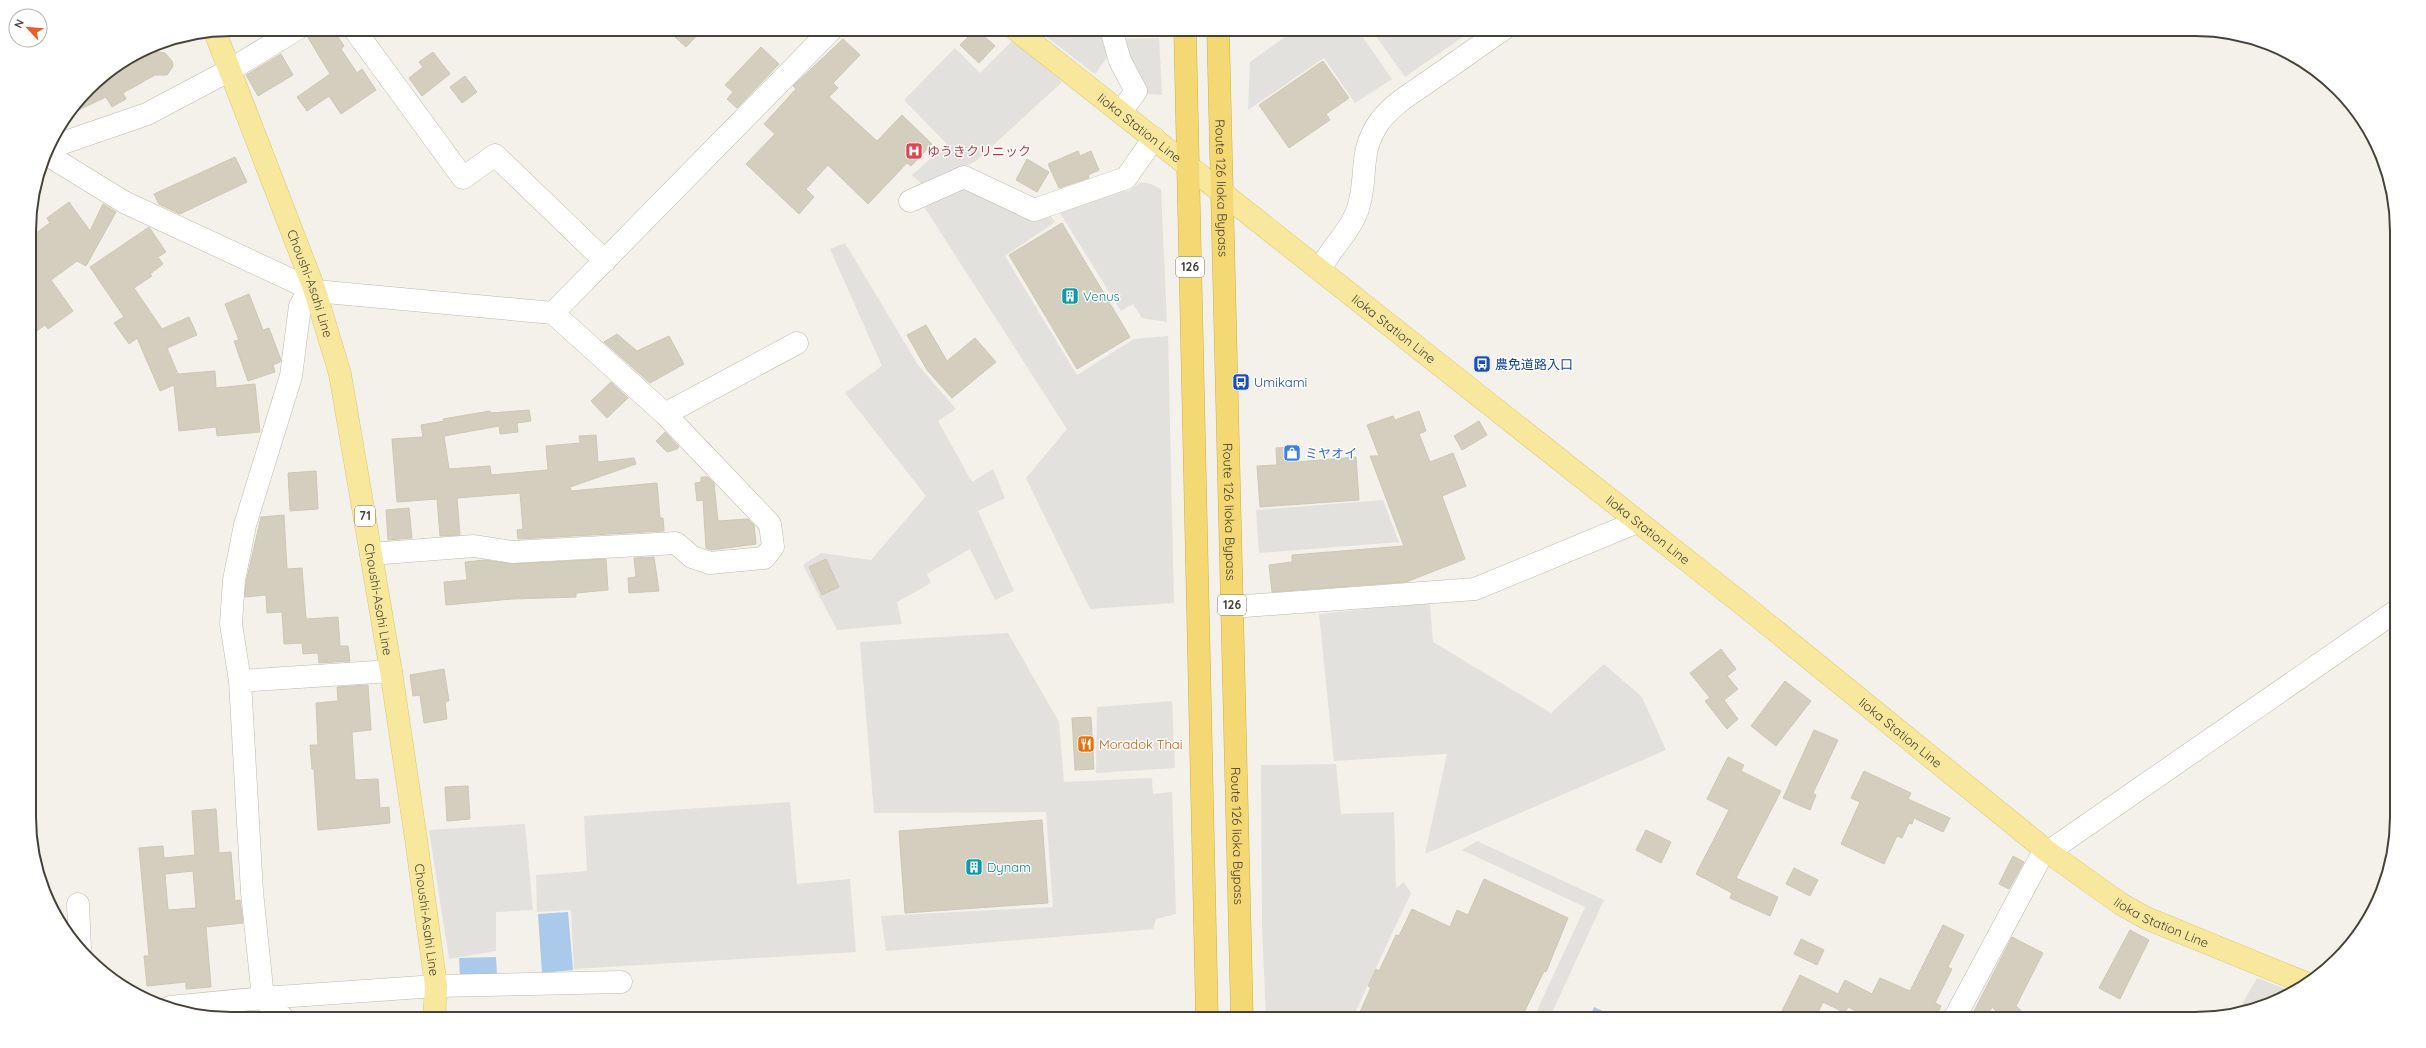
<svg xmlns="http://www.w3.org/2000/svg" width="2426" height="1048" viewBox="0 0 2426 1048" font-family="Quicksand,'Noto Sans JP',sans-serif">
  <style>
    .parking { fill: #e2e1dd }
    .water { fill: #aac9eb }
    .building { fill: #d4cebf; stroke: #cec7b3; fill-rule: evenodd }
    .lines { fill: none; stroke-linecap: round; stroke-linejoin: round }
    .minor-casing { stroke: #bebaac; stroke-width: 23 }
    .major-casing { stroke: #dbc86f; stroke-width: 23 }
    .highway-casing { stroke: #d3af44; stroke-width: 23 }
    .minor { stroke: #fff; stroke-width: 22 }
    .major { stroke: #f7e89e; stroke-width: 22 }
    .highway { stroke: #f4d874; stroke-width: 22 }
    .labels { text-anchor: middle; stroke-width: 3; stroke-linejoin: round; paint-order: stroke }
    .shield { fill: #fff; stroke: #7e7b74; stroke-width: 1 }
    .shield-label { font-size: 12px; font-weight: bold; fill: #464238 }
    .street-label { font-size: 13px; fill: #464238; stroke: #fff }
    .health-label { font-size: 13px; fill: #be3a42; stroke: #fff; text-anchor: start }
    .culture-label { font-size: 13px; fill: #0d838f; stroke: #fff; text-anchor: start }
    .transit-label { font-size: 13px; fill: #164399; stroke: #fff; text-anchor: start }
    .shop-label { font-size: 13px; fill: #366cbe; stroke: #fff; text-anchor: start }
    .food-label { font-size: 13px; fill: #c56008; stroke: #fff; text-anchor: start }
    .rim { fill: none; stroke: #464238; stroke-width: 2 }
  </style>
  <rect width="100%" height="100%" fill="#f3f1e9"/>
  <path class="parking" d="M 1036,29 L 1103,29 L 1112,51 L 1095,74 Z
    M 1296,29 L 1357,29 L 1392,79 L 1355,103 L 1324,58 L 1248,110 L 1250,62 Z
    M 1371,29 L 1474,29 L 1405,77 Z
    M 1159,38 L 1162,95 L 1148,94 L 1127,67 L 1122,39 Z
    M 1013,40 L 1062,82 L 976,161 L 925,187 L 912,175 L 947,144 L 904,100 L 955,48 L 980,73 Z
    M 963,181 L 1046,210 L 1055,222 L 1005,256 L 1077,375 L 1134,339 L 1168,336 L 1174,603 L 1090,609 L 1026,478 L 1067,429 L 921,202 Z
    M 1141,182 L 1151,184 L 1161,189 L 1167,322 L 1142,318 L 1133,304 L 1121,311 L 1057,208 L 1107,192 L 1128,191 Z
    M 845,243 L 918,365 L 956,409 L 938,421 L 972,482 L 993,469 L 1005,498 L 978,511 L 1014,591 L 995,600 L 970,549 L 927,574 L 931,583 L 897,602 L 902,624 L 837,630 L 803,565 L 821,553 L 871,560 L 926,496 L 845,393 L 882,366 L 830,249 Z
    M 1383,500 L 1399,542 L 1259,553 L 1256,510 Z
    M 1430,602 L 1433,642 L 1551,713 L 1604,664 L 1642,697 L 1666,750 L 1425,854 L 1447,754 L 1334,761 L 1319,614 Z
    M 1008,633 L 1059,722 L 1064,782 L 1152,778 L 1153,794 L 1172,792 L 1176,914 L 1156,919 L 1153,929 L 886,951 L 881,916 L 1053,907 L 1046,812 L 874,813 L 860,642 Z
    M 1172,701 L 1175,768 L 1096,773 L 1097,707 Z
    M 1336,764 L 1341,814 L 1394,812 L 1396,888 L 1404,882 L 1411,893 L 1352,1019 L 1266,1019 L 1262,927 L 1261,765 Z
    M 790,802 L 797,884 L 850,879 L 856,952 L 574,969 L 571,910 L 537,912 L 536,875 L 587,871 L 584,816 Z
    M 525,824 L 533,910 L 496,912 L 496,951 L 449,959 L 429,830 Z
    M 1477,841 L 1604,900 L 1549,1019 L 1533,1019 L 1585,907 L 1462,850 Z
    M 2257,978 L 2293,992 L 2260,1008 L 2237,1013 Z"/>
  <path class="water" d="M 568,912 L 573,970 L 542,973 L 538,914 Z
    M 496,957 L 497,975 L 460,977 L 459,958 Z
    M 1594,1007 L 1620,1019 L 1589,1019 Z"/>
  <path class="building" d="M 309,29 L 333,29 L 344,46 L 341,49 L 357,73 L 362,69 L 376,90 L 341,114 L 329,96 L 307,111 L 297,97 L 330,74 L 307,36 Z
    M 666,29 L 703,29 L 686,47 Z
    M 976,29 L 995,46 L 979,63 L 960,45 Z
    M 843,39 L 860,55 L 833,83 L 838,88 L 829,97 L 877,141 L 902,115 L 932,144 L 911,166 L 907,163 L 868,204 L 828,165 L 806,189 L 814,197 L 799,214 L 746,164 L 775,134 L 764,124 L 796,89 L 793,86 Z
    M 150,47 L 153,51 L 165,53 L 172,61 L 173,66 L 167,75 L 155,75 L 123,93 L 126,99 L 112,107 L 106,97 L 72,113 L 98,79 Z
    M 761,47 L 779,64 L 737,108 L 727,99 L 733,92 L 725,85 Z
    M 433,52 L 450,74 L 422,96 L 409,78 L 423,67 L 419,62 Z
    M 281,54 L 293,75 L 258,96 L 246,75 Z
    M 1323,61 L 1349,98 L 1326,114 L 1330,120 L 1289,148 L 1259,105 Z
    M 465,76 L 477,92 L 462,103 L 450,87 Z
    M 1078,151 L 1080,156 L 1091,151 L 1099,170 L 1088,175 L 1089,178 L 1059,188 L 1048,164 Z
    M 235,157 L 247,182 L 180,214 L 159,204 L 154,194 Z
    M 1027,159 L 1049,172 L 1037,192 L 1016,180 Z
    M 69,202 L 90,231 L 103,204 L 116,212 L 86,266 L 77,261 L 51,280 L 73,311 L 48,329 L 45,325 L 30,336 L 29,238 L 50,223 L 47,218 Z
    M 1062,223 L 1130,337 L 1077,369 L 1009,255 Z
    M 149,227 L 166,252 L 158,257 L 163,264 L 150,274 L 152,276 L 134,288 L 162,329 L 189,317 L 197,335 L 167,348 L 178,374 L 215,371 L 216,388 L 255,384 L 260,432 L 217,436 L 216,427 L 179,431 L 174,385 L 160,391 L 137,338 L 129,344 L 114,323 L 124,317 L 90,267 Z
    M 249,294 L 263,330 L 269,328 L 281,360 L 280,362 L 273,365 L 275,372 L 248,381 L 234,341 L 239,340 L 225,304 Z
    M 926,325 L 947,361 L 975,338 L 996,362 L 952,398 L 927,370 L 907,335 Z
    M 617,334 L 637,351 L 669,336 L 684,364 L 650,383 L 604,342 Z
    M 611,382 L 628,398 L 607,418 L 591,401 Z
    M 529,410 L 531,421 L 517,423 L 518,432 L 500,434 L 499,426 L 444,436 L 449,469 L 490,466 L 491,475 L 548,470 L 546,446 L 580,443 L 579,436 L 596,435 L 598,462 L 634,458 L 636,464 L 570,487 L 571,491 L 657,483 L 660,518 L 663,518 L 664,531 L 518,539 L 517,530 L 523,529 L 520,493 L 457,498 L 460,535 L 440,536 L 437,499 L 397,502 L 392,439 L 423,437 L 421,425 L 444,421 L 443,419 L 490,411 L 490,413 Z
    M 1419,411 L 1426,431 L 1419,434 L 1430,462 L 1453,453 L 1466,486 L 1442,496 L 1465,559 L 1406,582 L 1272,592 L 1269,565 L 1292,562 L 1292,555 L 1404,546 L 1370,456 L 1379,456 L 1367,425 L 1393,416 L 1395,420 Z
    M 1479,421 L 1487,435 L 1462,450 L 1454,436 Z
    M 665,432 L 679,447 L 677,449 L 667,452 L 656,441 Z
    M 1295,447 L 1296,462 L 1356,457 L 1359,500 L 1260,507 L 1257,466 L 1277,465 L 1276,448 Z
    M 316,471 L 318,509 L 290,511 L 288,473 Z
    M 701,477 L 708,477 L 714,483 L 718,521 L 748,519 L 754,525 L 756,544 L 711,550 L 706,548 L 703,500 L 697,501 L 695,483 L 701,482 Z
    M 409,508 L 412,538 L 388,540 L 386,510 Z
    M 284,515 L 287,569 L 302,568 L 306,619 L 338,617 L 340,646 L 348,646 L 350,661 L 319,663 L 318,653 L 303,654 L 302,643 L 284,644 L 282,612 L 267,613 L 266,595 L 245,597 L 246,582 L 261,517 Z
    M 654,557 L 659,591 L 629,593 L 628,578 L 636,577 L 634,558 Z
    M 606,559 L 608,590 L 576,593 L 576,597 L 512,599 L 446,605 L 444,582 L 467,580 L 465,562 L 485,560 L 513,564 Z
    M 826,559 L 839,587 L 822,595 L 809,567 Z
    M 1721,649 L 1736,669 L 1727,676 L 1738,689 L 1724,700 L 1738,719 L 1727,729 L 1705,701 L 1710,698 L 1690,673 Z
    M 444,669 L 449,701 L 445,702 L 447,719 L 424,723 L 420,695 L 413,696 L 410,675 Z
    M 1785,681 L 1811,701 L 1776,746 L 1751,726 Z
    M 368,685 L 371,730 L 352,732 L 355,780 L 378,779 L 380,808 L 389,807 L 390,823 L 318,830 L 314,769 L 312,769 L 310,745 L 318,745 L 316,703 L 338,701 L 337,687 Z
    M 1091,717 L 1094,769 L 1075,770 L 1072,718 Z
    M 1814,730 L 1838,740 L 1813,793 L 1816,795 L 1810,810 L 1783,798 Z
    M 1728,757 L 1744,765 L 1741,771 L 1781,791 L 1736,878 L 1778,897 L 1770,916 L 1730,898 L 1732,893 L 1696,874 L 1729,810 L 1707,799 Z
    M 1864,771 L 1911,793 L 1908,799 L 1950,818 L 1943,832 L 1914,818 L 1912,824 L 1909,823 L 1902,838 L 1897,836 L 1884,864 L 1841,844 L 1860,802 L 1851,798 Z
    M 468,786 L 470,819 L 447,821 L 445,787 Z
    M 216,809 L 219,853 L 231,852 L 235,901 L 240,900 L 243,923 L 206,927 L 211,987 L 186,989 L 186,982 L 147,986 L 144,956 L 149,956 L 139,848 L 163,846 L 164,858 L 195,855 L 192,811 ZM 193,871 L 196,908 L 168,910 L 165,874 Z
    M 1042,820 L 1048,903 L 905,913 L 899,831 Z
    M 1646,830 L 1671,842 L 1661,863 L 1636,850 Z
    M 2013,856 L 2024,862 L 2009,889 L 1999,884 Z
    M 1794,868 L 1818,880 L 1810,896 L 1786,884 Z
    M 1484,879 L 1568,918 L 1546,972 L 1544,971 L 1521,1019 L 1357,1019 L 1371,987 L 1368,986 L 1376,969 L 1379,971 L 1396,935 L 1399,936 L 1412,909 L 1450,927 L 1457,910 L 1468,915 Z
    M 1943,925 L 1964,935 L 1948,967 L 1952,969 L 1935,1003 L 1941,1006 L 1935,1019 L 1898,1019 L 1886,1013 L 1883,1019 L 1872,1019 L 1848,1007 L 1845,1013 L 1823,1002 L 1815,1019 L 1778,1019 L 1800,975 L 1838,994 L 1845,980 L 1872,994 L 1880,978 L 1910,991 Z
    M 2130,930 L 2149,940 L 2120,999 L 2099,988 Z
    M 2012,937 L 2043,953 L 2016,1006 L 2030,1019 L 2004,1019 L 1992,1007 L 1986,1019 L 1970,1019 Z
    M 1801,939 L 1824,950 L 1817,965 L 1794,954 Z"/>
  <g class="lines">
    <defs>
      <path id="minor" d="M 354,29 L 463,178 L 495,155 L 605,261
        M 1111,29 L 1120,61 L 1136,91 L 1121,112
        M 48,148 L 147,114 L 230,70 L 297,29
        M 46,154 L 124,202 L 315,291 L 553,313 L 665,414 L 770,524 L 773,547 L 764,558 L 710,563 L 692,557 L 676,543 L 512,552 L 474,546 L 371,554
        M 910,201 L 964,177 L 1034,210 L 1126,178 L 1154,138
        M 1320,270 C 1331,247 1353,229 1359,205 C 1368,173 1358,152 1380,121 C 1393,104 1412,93 1429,81 C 1454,64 1479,46 1504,29
        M 553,313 L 832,29
        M 665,414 L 797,343
        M 1232,607 L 1475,589 L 1637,522
        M 240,681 L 391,671
        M 2048,852 L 2396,611
        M 78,904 L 80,949
        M 170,1007 L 263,998 L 436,986 L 621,982
        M 284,1019 L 263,998 L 252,892 L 240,681 L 231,624 L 234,580 L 245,525 L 291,376 L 300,306 L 305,297 L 315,291
        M 1954,1019 L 2045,849"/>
      <g id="major">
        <path id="s1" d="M 1015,29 L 1751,611 L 2048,852 L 2121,904 L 2146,918 L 2308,984"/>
        <path id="s2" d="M 215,32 L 315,291 L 340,374 L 391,671 L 416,839 L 436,986 L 434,1019"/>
      </g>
      <g id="highway">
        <path d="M 1185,29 L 1207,1019"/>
        <path id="s3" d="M 1218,29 L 1242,1019"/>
      </g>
    </defs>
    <use href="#minor" class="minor-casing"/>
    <use href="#major" class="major-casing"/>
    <use href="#highway" class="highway-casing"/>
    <use href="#minor" class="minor"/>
    <use href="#major" class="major"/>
    <use href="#highway" class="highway"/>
  </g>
  <defs>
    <symbol id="hospital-square" viewBox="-11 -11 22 22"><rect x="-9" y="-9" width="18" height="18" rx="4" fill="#e0444e" stroke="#fff"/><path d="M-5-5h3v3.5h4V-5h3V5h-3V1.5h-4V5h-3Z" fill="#fff"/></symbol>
    <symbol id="building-square" viewBox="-11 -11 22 22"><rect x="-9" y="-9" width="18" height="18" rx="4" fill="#0f9aa8" stroke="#fff"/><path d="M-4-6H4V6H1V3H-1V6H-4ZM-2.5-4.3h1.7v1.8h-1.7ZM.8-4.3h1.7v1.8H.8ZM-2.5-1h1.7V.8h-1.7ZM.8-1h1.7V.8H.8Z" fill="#fff"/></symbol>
    <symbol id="bus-square" viewBox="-11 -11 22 22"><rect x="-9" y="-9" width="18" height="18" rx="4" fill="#1a4fb4" stroke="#fff"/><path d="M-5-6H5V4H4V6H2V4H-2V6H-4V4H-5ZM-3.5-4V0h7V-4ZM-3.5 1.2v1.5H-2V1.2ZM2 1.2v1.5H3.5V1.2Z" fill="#fff"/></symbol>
    <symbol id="shop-square" viewBox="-11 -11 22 22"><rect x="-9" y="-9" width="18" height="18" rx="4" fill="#3f7fe0" stroke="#fff"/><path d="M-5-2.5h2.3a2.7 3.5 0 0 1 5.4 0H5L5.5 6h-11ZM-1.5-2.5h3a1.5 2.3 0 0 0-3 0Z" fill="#fff"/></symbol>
    <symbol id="restaurant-square" viewBox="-11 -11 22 22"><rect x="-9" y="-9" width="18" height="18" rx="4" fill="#e8710a" stroke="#fff"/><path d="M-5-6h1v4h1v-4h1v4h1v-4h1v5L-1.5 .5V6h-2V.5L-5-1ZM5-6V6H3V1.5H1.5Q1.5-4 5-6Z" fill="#fff"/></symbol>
  </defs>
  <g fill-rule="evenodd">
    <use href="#hospital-square" x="904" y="141" width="20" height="20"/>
    <use href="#building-square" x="1060" y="286" width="20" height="20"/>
    <use href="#bus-square" x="1472" y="354" width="20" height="20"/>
    <use href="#bus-square" x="1231" y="372" width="20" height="20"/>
    <use href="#shop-square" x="1282" y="443" width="20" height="20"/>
    <use href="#restaurant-square" x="1076" y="734" width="20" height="20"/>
    <use href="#building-square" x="964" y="857" width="20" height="20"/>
  </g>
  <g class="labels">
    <g class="shield">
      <rect x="1176" y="257" width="28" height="20" rx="3"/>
      <rect x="355" y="506" width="20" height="20" rx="3"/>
      <rect x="1218" y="595" width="28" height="20" rx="3"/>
    </g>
    <g class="shield-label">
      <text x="1190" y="271">126</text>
      <text x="365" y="520">71</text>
      <text x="1232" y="609">126</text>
    </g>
    <g class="street-label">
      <text dy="5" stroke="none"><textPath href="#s1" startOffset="159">Iioka Station Line</textPath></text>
      <text dy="5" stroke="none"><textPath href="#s3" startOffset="159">Route 126 Iioka Bypass</textPath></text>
      <text dy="5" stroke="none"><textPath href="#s2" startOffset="269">Choushi-Asahi Line</textPath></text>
      <text dy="5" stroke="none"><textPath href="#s1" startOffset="483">Iioka Station Line</textPath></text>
      <text dy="5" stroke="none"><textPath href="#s3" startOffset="483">Route 126 Iioka Bypass</textPath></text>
      <text dy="5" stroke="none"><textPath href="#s1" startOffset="807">Iioka Station Line</textPath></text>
      <text dy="5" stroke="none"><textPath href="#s2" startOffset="593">Choushi-Asahi Line</textPath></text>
      <text dy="5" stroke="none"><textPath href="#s1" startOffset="1131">Iioka Station Line</textPath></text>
      <text dy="5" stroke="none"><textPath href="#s3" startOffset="807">Route 126 Iioka Bypass</textPath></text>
      <text dy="5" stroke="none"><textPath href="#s2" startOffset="917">Choushi-Asahi Line</textPath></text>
      <text dy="5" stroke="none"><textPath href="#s1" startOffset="1455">Iioka Station Line</textPath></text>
    </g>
    <g class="health-label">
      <text x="927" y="156">ゆうきクリニック</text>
    </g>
    <g class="culture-label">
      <text x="1083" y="301">Venus</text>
      <text x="987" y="872">Dynam</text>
    </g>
    <g class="transit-label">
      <text x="1495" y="369">農免道路入口</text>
      <text x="1254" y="387">Umikami</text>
    </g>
    <g class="shop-label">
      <text x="1305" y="458">ミヤオイ</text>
    </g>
    <g class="food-label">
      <text x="1099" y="749">Moradok Thai</text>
    </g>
  </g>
  <path d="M0 0H2426V1048H0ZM231 36H2195A195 195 0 0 1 2390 231V817A195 195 0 0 1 2195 1012H231A195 195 0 0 1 36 817V231A195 195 0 0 1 231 36Z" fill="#fff" fill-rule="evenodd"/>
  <path class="rim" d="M231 36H2195A195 195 0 0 1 2390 231V817A195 195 0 0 1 2195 1012H231A195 195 0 0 1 36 817V231A195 195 0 0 1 231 36Z"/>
  <g transform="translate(28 28) rotate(296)"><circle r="19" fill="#ffffff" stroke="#b5b3af"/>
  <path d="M0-3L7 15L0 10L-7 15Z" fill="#eb5d28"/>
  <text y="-6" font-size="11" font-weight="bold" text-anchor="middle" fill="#464238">N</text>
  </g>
</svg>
